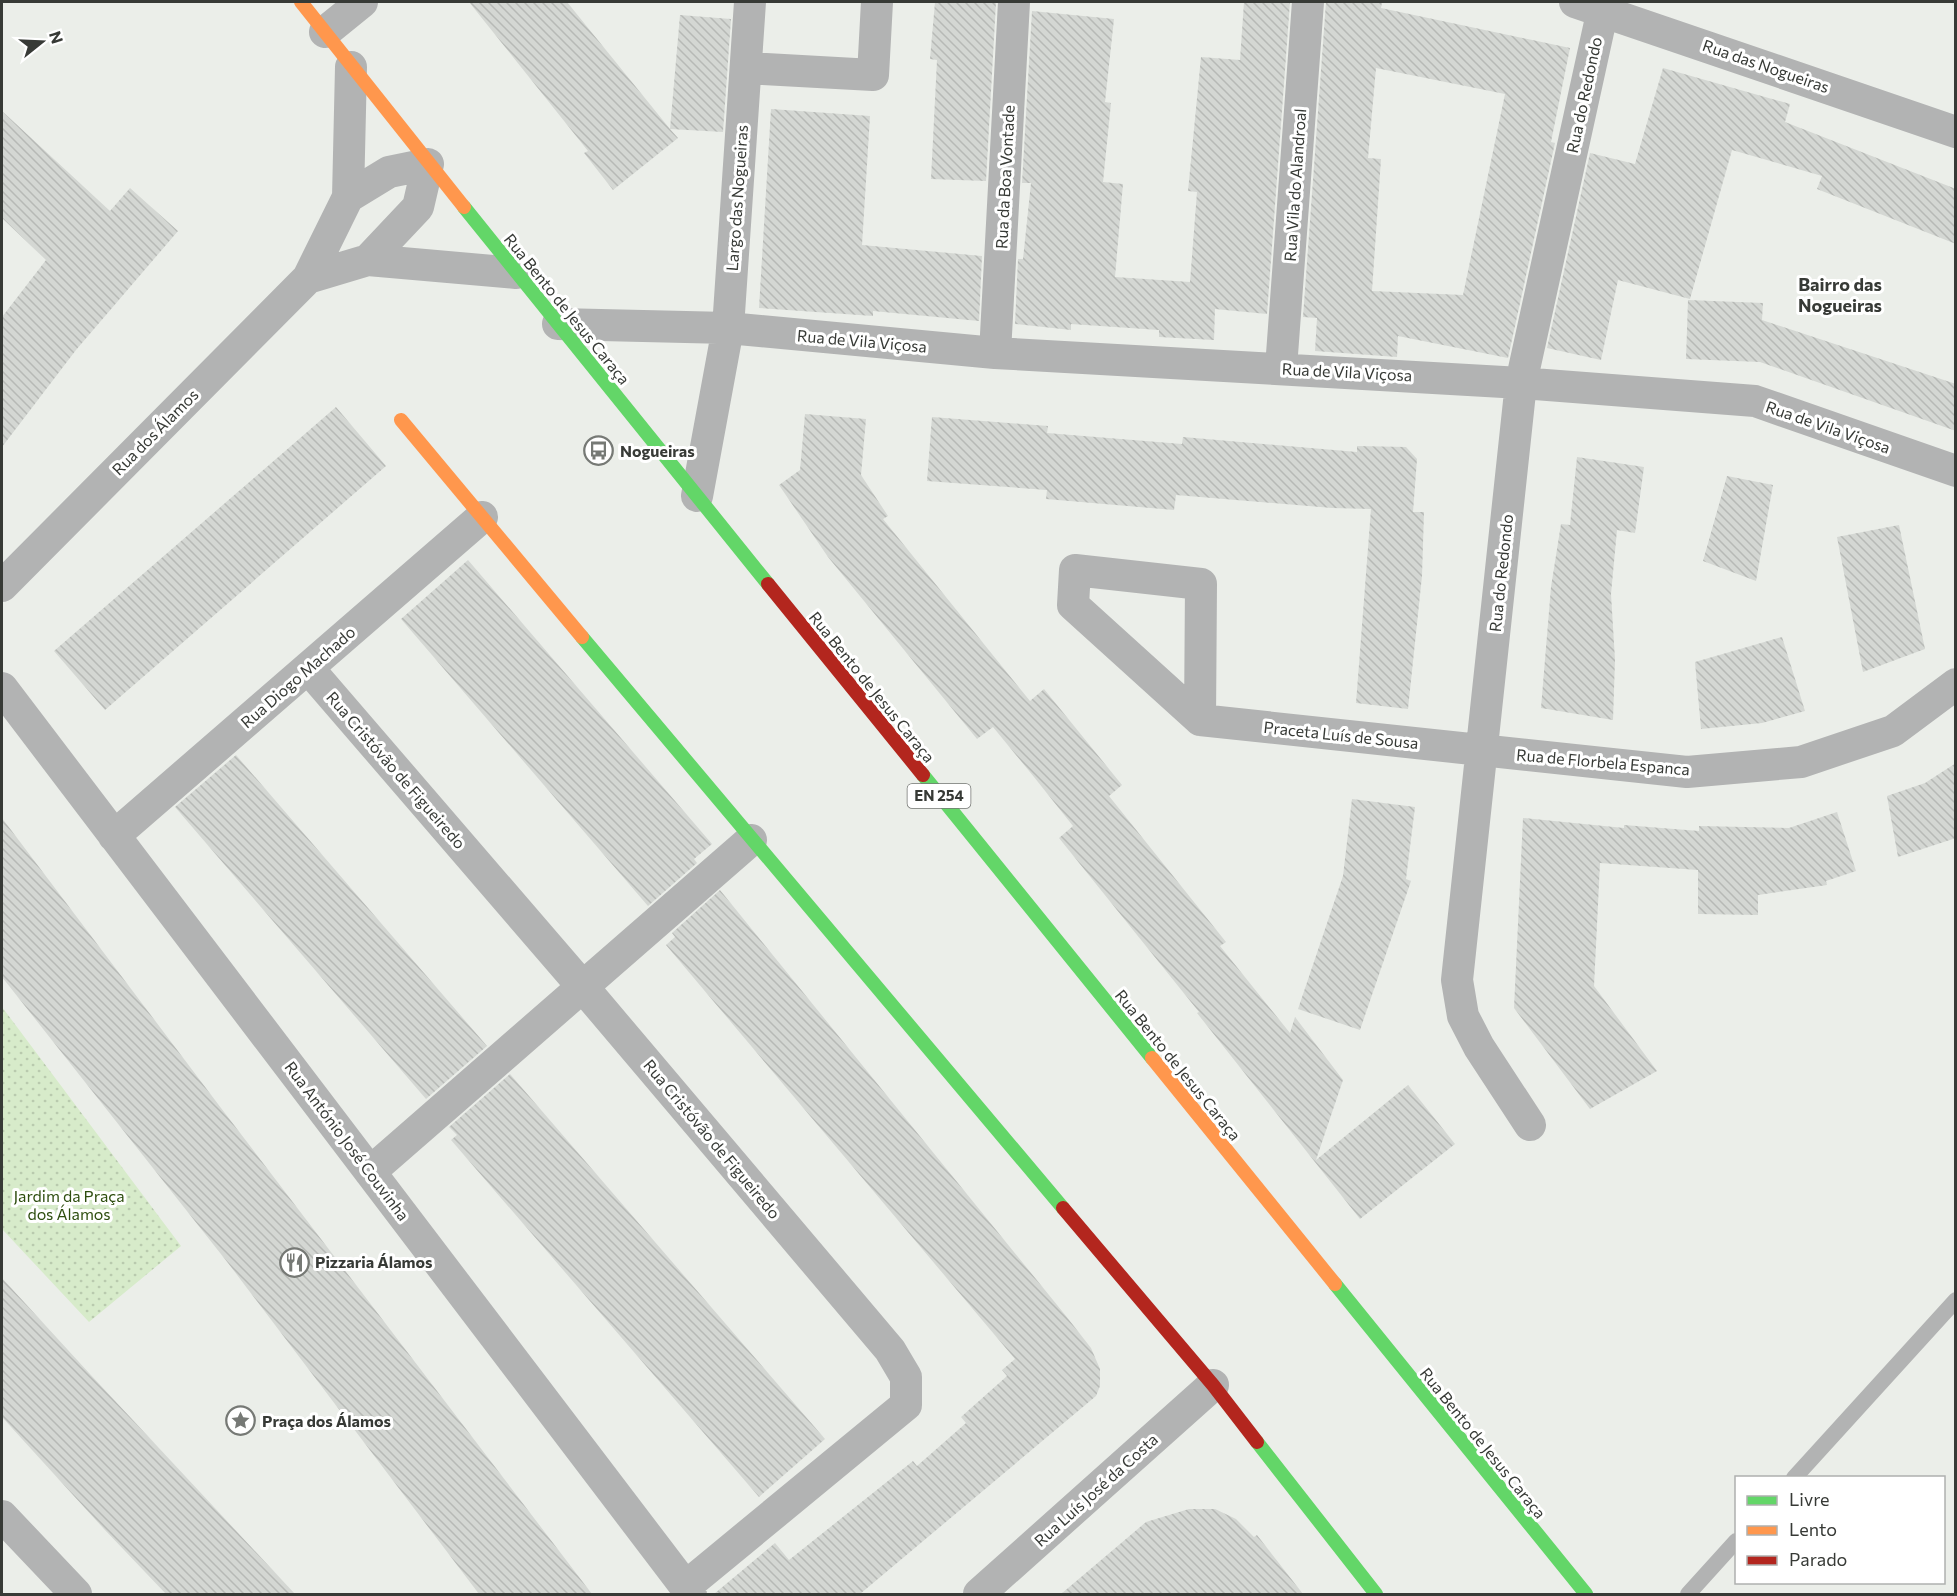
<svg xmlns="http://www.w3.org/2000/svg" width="1957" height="1596" viewBox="0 0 1957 1596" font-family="Commissioner,sans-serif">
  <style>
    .park { fill: url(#park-dots) }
    .building { fill: url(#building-back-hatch); fill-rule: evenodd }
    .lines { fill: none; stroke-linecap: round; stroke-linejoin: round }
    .lane { stroke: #b2b3b3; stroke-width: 16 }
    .street { stroke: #b2b3b3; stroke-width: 32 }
    .fast { stroke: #63d668; stroke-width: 14 }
    .slow { stroke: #ff974d; stroke-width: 14 }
    .jam { stroke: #b3261e; stroke-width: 14 }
    .labels { text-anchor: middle; stroke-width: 6; stroke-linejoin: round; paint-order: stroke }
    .shield { fill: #fff; stroke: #737572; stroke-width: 1.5 }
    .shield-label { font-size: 15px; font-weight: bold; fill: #373a36 }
    .street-label { font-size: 16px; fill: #373a36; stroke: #fff }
    .poi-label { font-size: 16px; font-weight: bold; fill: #373a36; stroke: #fff; text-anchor: start }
    .park-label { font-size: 16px; fill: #2d4d0e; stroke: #fff }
    .neighbourhood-label { font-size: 18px; font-weight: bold; fill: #373a36; stroke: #fff }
  </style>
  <defs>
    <pattern id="park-dots" width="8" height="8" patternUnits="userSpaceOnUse" patternTransform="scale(1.5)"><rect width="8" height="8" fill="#d7ebca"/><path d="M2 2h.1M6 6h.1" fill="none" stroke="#b9caae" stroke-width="1.8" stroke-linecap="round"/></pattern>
    <pattern id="building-back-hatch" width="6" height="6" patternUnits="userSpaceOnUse" patternTransform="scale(1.5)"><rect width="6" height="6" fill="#d4d7d3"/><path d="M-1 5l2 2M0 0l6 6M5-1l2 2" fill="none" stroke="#b7b9b6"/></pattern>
  </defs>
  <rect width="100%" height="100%" fill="#ebeee9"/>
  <path class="park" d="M 2,1007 L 181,1246 L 89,1322 L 2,1229 Z"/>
  <path class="building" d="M 469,2 L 567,2 L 670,129 L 680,15 L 731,19 L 723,132 L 670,129 L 678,138 L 613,190 L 584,153 L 588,151 Z
    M 935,2 L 996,2 L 986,181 L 931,179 L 937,60 L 930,59 Z
    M 1244,2 L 1290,2 L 1267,314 L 1215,309 L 1214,340 L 1159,337 L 1159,330 L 1071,324 L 1071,330 L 1015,324 L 1018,259 L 1023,259 L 1031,183 L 1022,183 L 1032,11 L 1114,19 L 1105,102 L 1111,103 L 1103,182 L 1123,184 L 1115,277 L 1190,282 L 1197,192 L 1188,191 L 1201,57 L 1240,60 Z
    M 1326,2 L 1382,2 L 1381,8 L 1570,48 L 1551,142 L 1555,143 L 1508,358 L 1398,336 L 1397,357 L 1315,351 L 1317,318 L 1303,317 ZM 1376,68 L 1505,94 L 1463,295 L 1372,291 L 1381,159 L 1368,158 Z
    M 1663,68 L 1790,104 L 1785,122 L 1956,189 L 1956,244 L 1817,189 L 1822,176 L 1732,150 L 1690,299 L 1618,280 L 1601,360 L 1547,348 L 1590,153 L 1635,164 Z
    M 771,109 L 870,116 L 862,245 L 982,256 L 979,321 L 873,311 L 873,316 L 759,308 Z
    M 2,111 L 110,211 L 130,188 L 178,231 L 76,350 L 2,447 L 2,317 L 46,260 L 2,218 Z
    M 1688,300 L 1763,303 L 1762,320 L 1956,384 L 1956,431 L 1760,362 L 1686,359 Z
    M 336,407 L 386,466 L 105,710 L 54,651 Z
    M 805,414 L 866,419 L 861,475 L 888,516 L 883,519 L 1030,701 L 1044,689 L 1122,785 L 1109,796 L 1226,942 L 1220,946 L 1290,1033 L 1295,1017 L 1343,1080 L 1316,1160 L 1408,1085 L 1455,1144 L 1360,1219 L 1197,1013 L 1199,1012 L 1059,838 L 1073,826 L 1034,777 L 993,727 L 977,739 L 828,557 L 779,485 L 800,470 Z
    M 932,417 L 1048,426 L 1047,433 L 1182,444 L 1183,437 L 1357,452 L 1357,446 L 1406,447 L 1417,459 L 1413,512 L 1424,512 L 1422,576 L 1408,709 L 1356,703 L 1371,509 L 1332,508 L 1176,495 L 1174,510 L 1046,499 L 1047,490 L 927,481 Z
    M 1577,457 L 1644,467 L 1635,533 L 1617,530 L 1611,594 L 1615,660 L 1613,720 L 1541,708 L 1551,587 L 1561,524 L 1570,525 Z
    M 1727,476 L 1773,485 L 1756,581 L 1703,561 Z
    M 1899,525 L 1925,649 L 1863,672 L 1837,537 Z
    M 468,560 L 712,844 L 694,859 L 697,863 L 648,906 L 401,619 Z
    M 1782,637 L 1805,711 L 1762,723 L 1701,729 L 1695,662 Z
    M 236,755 L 487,1046 L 426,1099 L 175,807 Z
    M 1956,763 L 1956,838 L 1898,857 L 1887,796 L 1925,783 Z
    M 1352,799 L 1415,807 L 1406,879 L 1411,881 L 1360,1030 L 1298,1009 L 1343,876 Z
    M 1837,812 L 1856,871 L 1826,881 L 1827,885 L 1758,895 L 1758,915 L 1698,914 L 1698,870 L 1600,863 L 1594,986 L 1657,1071 L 1590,1109 L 1514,1008 L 1523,818 L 1624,828 L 1624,825 L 1699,831 L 1699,826 L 1789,828 Z
    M 2,818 L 221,1108 L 592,1594 L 479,1594 L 228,1263 L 2,977 Z
    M 720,890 L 1066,1316 L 1091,1348 L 1100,1369 L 1100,1386 L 1096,1396 L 860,1594 L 714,1594 L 775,1543 L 789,1560 L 913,1461 L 917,1466 L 966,1423 L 961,1417 L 1007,1376 L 1002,1370 L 1015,1359 L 666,945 L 675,937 L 672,933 Z
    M 510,1074 L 825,1439 L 759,1497 L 451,1140 L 457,1135 L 449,1127 Z
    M 2,1278 L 89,1373 L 295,1594 L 166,1594 L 104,1529 L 2,1417 Z
    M 1189,1509 L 1215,1509 L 1236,1519 L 1254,1537 L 1257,1535 L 1303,1594 L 1061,1594 L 1146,1522 Z"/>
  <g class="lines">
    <path class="lane" d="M 1794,1478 L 1956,1300
      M 1688,1594 L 1736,1541"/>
    <path class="street" d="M 1575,2 L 1956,132
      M 325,32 L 362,2
      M 746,68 L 873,75 L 877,2
      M 348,197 L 389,172 L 428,164 L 418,207 L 368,260
      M 308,278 L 368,260 L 516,273
      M 558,324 L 728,328 L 995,353 L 1521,383 L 1755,401 L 1956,471
      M 995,353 L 1014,2
      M 1281,368 L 1308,2
      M 697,496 L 728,328 L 750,2
      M 2,586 L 308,278 L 348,197 L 351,67
      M 308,668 L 582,986 L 890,1350 L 906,1377 L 906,1405 L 685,1587
      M 2,688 L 691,1594
      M 1200,720 L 1201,584 L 1075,570 L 1073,605 L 1200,720 L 1687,772 L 1801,762 L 1893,731 L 1956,684
      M 114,836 L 482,517
      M 1530,1125 L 1479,1047 L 1463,1016 L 1457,980 L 1521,383 L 1603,9
      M 370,1172 L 751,840
      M 2,1516 L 76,1594
      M 979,1594 L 1213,1385"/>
    <path class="fast" d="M 464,207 L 768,584
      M 582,637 L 1063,1208
      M 923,775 L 1152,1058
      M 1335,1284 L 1586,1594
      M 1257,1442 L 1376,1594"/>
    <path class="slow" d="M 301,2 L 464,207
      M 401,420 L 582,637
      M 1152,1058 L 1335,1284"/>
    <path class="jam" d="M 768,584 L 923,775
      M 1063,1208 L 1213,1385 L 1257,1442"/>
  </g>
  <defs>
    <symbol id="bus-ring" viewBox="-11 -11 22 22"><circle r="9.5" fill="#fff" stroke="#767975" stroke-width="1.5"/><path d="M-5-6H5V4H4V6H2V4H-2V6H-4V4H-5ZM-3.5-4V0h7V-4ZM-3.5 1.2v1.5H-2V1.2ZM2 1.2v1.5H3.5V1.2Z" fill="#767975"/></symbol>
    <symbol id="restaurant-ring" viewBox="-11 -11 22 22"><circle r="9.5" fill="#fff" stroke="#767975" stroke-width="1.5"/><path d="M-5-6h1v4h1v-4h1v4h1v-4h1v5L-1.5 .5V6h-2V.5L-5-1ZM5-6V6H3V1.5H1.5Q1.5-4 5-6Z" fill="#767975"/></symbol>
    <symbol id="sight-ring" viewBox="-11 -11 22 22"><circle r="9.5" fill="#fff" stroke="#767975" stroke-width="1.5"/><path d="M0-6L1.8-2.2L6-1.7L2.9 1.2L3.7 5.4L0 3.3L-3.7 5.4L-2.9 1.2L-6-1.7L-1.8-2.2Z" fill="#767975"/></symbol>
  </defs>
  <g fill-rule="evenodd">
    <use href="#bus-ring" x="582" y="434" width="33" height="33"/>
    <use href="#restaurant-ring" x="278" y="1246" width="33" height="33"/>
    <use href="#sight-ring" x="224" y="1404" width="33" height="33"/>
  </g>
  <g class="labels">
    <rect class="shield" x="907.5" y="784" width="63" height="24" rx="4.5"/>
    <g class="shield-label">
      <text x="939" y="801">EN 254</text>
    </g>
    <g class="street-label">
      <text transform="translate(1766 66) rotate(19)" y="6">Rua das Nogueiras</text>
      <text transform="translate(1584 95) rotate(-78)" y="6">Rua do Redondo</text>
      <text transform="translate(1005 177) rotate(-87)" y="6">Rua da Boa Vontade</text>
      <text transform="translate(1295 185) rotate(-86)" y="6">Rua Vila do Alandroal</text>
      <text transform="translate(737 198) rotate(-86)" y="6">Largo das Nogueiras</text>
      <text transform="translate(567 309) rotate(51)" y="6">Rua Bento de Jesus Caraça</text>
      <text transform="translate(862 341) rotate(5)" y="6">Rua de Vila Viçosa</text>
      <text transform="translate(1347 372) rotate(3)" y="6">Rua de Vila Viçosa</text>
      <text transform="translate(1828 427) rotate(19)" y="6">Rua de Vila Viçosa</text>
      <text transform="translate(155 432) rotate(-45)" y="6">Rua dos Álamos</text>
      <text transform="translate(1501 573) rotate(-84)" y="6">Rua do Redondo</text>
      <text transform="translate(298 677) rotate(-41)" y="6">Rua Diogo Machado</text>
      <text transform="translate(872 687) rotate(51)" y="6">Rua Bento de Jesus Caraça</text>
      <text transform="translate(1341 735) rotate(6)" y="6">Praceta Luís de Sousa</text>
      <text transform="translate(1603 762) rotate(5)" y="6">Rua de Florbela Espanca</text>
      <text transform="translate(396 770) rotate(49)" y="6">Rua Cristóvão de Figueiredo</text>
      <text transform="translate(1178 1065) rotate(51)" y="6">Rua Bento de Jesus Caraça</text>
      <text transform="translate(712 1139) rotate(50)" y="6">Rua Cristóvão de Figueiredo</text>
      <text transform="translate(347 1141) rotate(53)" y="6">Rua António José Couvinha</text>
      <text transform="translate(1483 1443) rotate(51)" y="6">Rua Bento de Jesus Caraça</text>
      <text transform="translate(1096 1490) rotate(-42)" y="6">Rua Luís José da Costa</text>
    </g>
    <g class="poi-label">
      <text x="620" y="457">Nogueiras</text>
      <text x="315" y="1268">Pizzaria Álamos</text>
      <text x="262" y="1427">Praça dos Álamos</text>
    </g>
    <g class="park-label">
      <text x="69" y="1202">Jardim da Praça<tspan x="69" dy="18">dos Álamos</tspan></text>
    </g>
    <g class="neighbourhood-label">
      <text x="1840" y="291">Bairro das<tspan x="1840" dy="21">Nogueiras</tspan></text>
    </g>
  </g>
  <rect width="1957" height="1596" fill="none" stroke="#373a36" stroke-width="6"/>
  <rect x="1735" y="1476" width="210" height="108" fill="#ffffff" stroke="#afb0af" stroke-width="1.5"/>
  <rect x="1747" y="1496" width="30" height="9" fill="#63d668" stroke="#afb0af" stroke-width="1.5"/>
  <text x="1789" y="1506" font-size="18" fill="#373a36">Livre</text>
  <rect x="1747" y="1526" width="30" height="9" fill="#ff974d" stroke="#afb0af" stroke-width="1.5"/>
  <text x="1789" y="1536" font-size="18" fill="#373a36">Lento</text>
  <rect x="1747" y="1556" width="30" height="9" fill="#b3261e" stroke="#afb0af" stroke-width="1.5"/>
  <text x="1789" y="1566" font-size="18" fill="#373a36">Parado</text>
  <g transform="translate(42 42) rotate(72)" stroke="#ffffff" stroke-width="4.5" paint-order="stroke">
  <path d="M0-4.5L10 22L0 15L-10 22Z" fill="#373a36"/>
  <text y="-9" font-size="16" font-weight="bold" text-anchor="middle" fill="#373a36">N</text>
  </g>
</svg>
